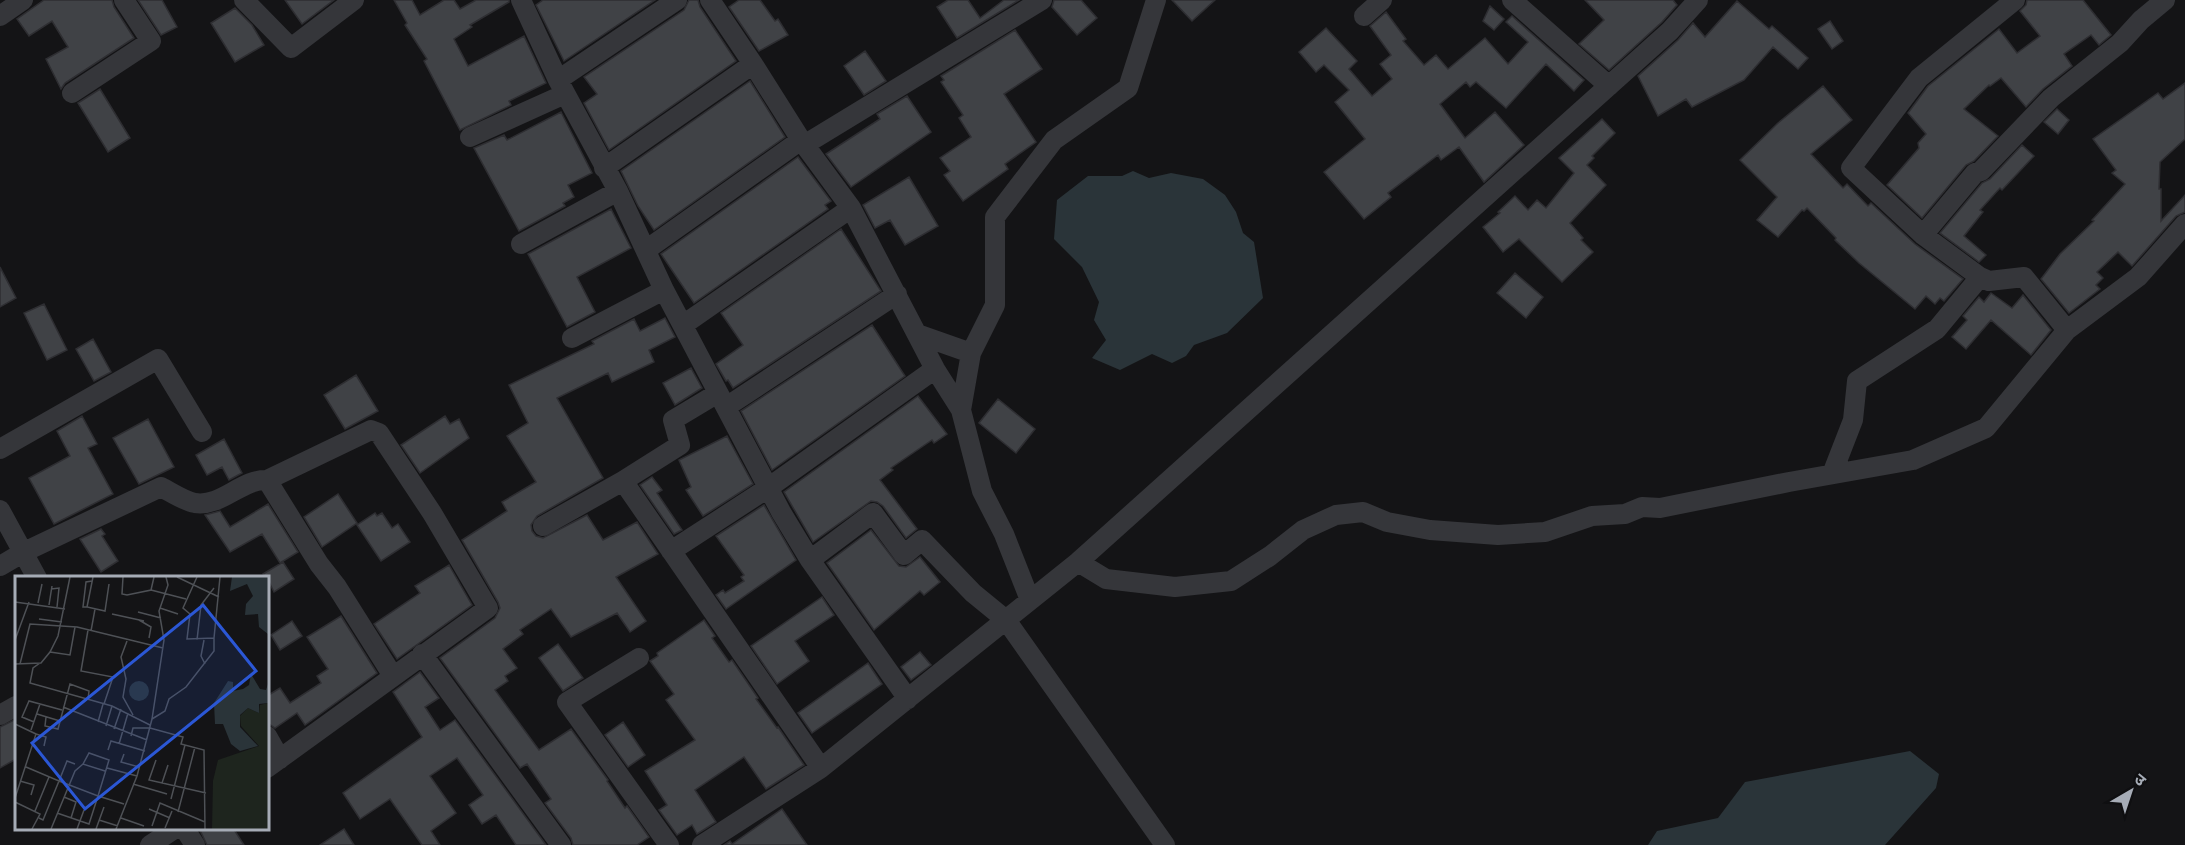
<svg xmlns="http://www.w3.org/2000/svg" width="2185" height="845" viewBox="0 0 2185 845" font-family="'PT Sans Narrow','Noto Sans Devanagari',sans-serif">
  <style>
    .water { fill: #2a3439 }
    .building { fill: #404246; stroke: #2e2e32; stroke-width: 1.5 }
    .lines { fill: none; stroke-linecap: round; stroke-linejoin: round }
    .minor { stroke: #35363a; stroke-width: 20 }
    .inset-road { fill: none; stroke: #4e5156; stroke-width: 1.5 }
    .view { fill: #2b57d5; fill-opacity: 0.15; stroke: #2b57d5; stroke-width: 3 }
    .inset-edge { fill: none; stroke: #a6acb6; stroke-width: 3 }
  </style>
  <rect width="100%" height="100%" fill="#141416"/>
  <path class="water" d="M 1133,171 L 1149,178 L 1171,173 L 1203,179 L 1225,195 L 1236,212 L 1243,233 L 1254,242 L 1263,298 L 1227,333 L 1194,345 L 1186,356 L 1172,363 L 1152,354 L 1120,370 L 1092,358 L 1106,340 L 1094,320 L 1099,302 L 1082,267 L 1054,239 L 1057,200 L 1088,176 L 1122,176 Z
    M 1910,751 L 1939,774 L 1936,788 L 1885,845 L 1648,845 L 1657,831 L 1718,818 L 1745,782 Z"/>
  <path class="building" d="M 44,0 L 112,0 L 114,7 L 134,38 L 65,83 L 61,89 L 46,59 L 68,47 L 52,21 L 29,36 L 17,19 Z
    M 138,0 L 162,0 L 177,27 L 161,35 Z
    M 285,0 L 334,0 L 302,24 Z
    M 394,0 L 412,0 L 420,15 L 444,0 L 454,0 L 460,9 L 476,0 L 509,0 L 509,2 L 470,25 L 472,27 L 454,39 L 468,66 L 524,36 L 546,83 L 509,101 L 511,105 L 460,130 L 424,61 L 427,59 L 405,25 L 407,23 Z
    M 543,0 L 655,0 L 564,61 L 536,5 Z
    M 689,0 L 698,0 L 700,7 L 736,61 L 609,150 L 584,103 L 597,94 L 584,77 L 684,10 Z
    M 739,0 L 760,0 L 775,21 L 778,19 L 788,35 L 759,51 L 729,7 Z
    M 948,0 L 968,0 L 980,18 L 1004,0 L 1019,0 L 957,38 L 937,7 Z
    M 1054,0 L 1081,0 L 1097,18 L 1077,35 L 1052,7 Z
    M 1172,0 L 1215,0 L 1192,21 Z
    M 1585,0 L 1673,0 L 1677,5 L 1662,22 L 1609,70 L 1579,44 L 1604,20 Z
    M 2027,0 L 2083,0 L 2111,35 L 2099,45 L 2091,35 L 2064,54 L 2072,66 L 2043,89 L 2026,107 L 2001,78 L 1990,86 L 1989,85 L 1964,109 L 1998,136 L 1974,161 L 1966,165 L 1922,218 L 1887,185 L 1919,148 L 1918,143 L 1926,134 L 1908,113 L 1928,86 L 1999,29 L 2017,53 L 2040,36 L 2020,11 L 2026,5 Z
    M 1737,1 L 1769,29 L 1772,26 L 1808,58 L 1798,69 L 1773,47 L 1744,80 L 1692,107 L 1686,99 L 1658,116 L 1638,76 L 1678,40 L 1693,23 L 1705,37 Z
    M 1490,6 L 1504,19 L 1494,30 L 1483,21 Z
    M 235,8 L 252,25 L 264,45 L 235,62 L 211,23 Z
    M 1386,12 L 1406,39 L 1403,41 L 1424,65 L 1436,55 L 1448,69 L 1485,38 L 1508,64 L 1528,42 L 1506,22 L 1512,16 L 1584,80 L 1574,91 L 1546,64 L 1506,108 L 1476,82 L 1470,87 L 1466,82 L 1440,104 L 1465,138 L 1495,112 L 1524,145 L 1484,182 L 1459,147 L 1441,160 L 1438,155 L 1388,193 L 1391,197 L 1364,219 L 1324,172 L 1365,139 L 1335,102 L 1349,90 L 1324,65 L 1316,72 L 1299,52 L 1326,28 L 1357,61 L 1349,69 L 1372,96 L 1392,79 L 1380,64 L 1391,55 L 1370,26 Z
    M 1830,21 L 1843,41 L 1832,49 L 1818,29 Z
    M 1015,30 L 1042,69 L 1004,94 L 1036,142 L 1005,164 L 1008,169 L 963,201 L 944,175 L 950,171 L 940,158 L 971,137 L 959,118 L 963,115 L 941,82 L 944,80 L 941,76 Z
    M 865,51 L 886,81 L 864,95 L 844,66 Z
    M 750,81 L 785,137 L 654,230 L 638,206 L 621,171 Z
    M 2185,83 L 2185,139 L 2160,162 L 2159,189 L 2161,189 L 2161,221 L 2185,195 L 2185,212 L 2176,216 L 2132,266 L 2118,252 L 2097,272 L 2103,278 L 2096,285 L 2100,289 L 2069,313 L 2041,279 L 2060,254 L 2094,221 L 2092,220 L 2125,184 L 2112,173 L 2116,170 L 2093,139 L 2158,93 L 2163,99 Z
    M 1823,86 L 1852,120 L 1811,154 L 1843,188 L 1847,184 L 1868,206 L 1871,203 L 1915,244 L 1963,279 L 1944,301 L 1940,298 L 1935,304 L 1926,296 L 1915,309 L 1859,263 L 1835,240 L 1836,238 L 1807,208 L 1804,211 L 1802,210 L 1778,237 L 1757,220 L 1777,197 L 1740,160 L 1778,123 Z
    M 100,89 L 130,138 L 108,152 L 78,103 Z
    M 907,96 L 931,132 L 851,187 L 826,154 L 880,119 L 877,114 Z
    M 2057,109 L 2069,120 L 2058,134 L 2044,122 Z
    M 561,112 L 592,173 L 568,185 L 574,197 L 563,203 L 565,206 L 519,231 L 474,148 L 504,135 L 507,140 Z
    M 1602,119 L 1615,133 L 1592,156 L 1594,158 L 1587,165 L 1606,185 L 1570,223 L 1583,238 L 1581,240 L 1593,252 L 1562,282 L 1519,239 L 1503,252 L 1483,227 L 1500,213 L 1498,212 L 1515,196 L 1528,210 L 1537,200 L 1546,208 L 1574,173 L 1559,158 Z
    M 2022,145 L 2034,156 L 2002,190 L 2000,188 L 1980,210 L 1983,212 L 1964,236 L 1986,255 L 1979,262 L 1940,233 L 1982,183 L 1990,179 Z
    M 798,157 L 831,201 L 825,205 L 828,209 L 694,303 L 661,254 Z
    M 909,177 L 938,226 L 905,245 L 890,220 L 875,228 L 863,205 Z
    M 611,209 L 631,248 L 577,277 L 595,312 L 567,327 L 528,254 Z
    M 841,229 L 881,291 L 733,388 L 728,380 L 726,381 L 716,364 L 743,345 L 721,313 Z
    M 0,267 L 16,298 L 0,307 Z
    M 1515,273 L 1543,297 L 1526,318 L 1497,293 Z
    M 1991,293 L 2012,308 L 2023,295 L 2051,330 L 2031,355 L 1991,320 L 1966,349 L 1952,337 L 1967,320 L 1963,316 L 1979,297 L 1984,302 Z
    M 44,304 L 67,350 L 47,360 L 24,313 Z
    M 665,318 L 675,337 L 649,350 L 654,362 L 612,382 L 608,373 L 557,398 L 603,478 L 537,516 L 531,525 L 532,531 L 536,536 L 543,538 L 587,515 L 603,540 L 637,522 L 658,554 L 616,577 L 646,621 L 630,632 L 617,613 L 571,637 L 551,609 L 520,630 L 523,634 L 503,649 L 517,668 L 505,676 L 508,681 L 495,690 L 539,750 L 571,729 L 608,780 L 607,781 L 625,808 L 627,806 L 649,837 L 637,845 L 573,845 L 571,838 L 545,803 L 551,799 L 527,764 L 520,768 L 440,658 L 495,618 L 500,608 L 498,602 L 462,540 L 507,511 L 502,502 L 536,482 L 507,436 L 528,423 L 509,385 L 594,344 L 592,341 L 634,319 L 640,331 Z
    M 872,325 L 905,376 L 772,470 L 741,411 Z
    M 93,339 L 111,372 L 94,381 L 76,349 Z
    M 691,368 L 702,388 L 675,405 L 663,383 Z
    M 356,375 L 378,411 L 345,429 L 324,395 Z
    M 918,396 L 947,434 L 934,443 L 932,440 L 891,468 L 893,470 L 880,480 L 917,529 L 906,538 L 883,506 L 877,502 L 871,501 L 813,542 L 784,492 Z
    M 998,399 L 1035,429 L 1016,453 L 979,423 Z
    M 82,416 L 97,444 L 88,448 L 113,494 L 54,524 L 29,478 L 70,456 L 57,431 Z
    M 445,416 L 450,424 L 459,419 L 469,438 L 420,473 L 401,445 Z
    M 148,419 L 174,467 L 139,484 L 113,438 Z
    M 727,436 L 753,484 L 703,516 L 686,490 L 691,487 L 679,460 Z
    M 224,439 L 242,473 L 229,480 L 222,467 L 207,475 L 196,455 Z
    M 652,477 L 662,490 L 657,493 L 682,530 L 674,534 L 640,485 Z
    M 338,494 L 357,523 L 322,547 L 304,517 Z
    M 268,504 L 298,552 L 280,563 L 262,534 L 230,552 L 205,515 L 220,511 L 230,527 Z
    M 764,505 L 796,560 L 726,609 L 716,595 L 723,590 L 725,593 L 744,581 L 741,577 L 744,575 L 716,536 Z
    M 375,513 L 377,516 L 382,513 L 392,528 L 398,524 L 410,542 L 381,561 L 357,525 Z
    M 101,529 L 105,534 L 102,536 L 118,561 L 101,572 L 80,539 Z
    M 871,530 L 899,566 L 906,567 L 920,557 L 940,582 L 924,595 L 920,591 L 874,630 L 827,563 Z
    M 283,562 L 294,579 L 274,592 L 267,578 L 263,574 Z
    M 449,565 L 472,605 L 397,659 L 374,624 L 420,593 L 415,586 Z
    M 822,597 L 834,615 L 795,641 L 809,661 L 777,684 L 751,646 Z
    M 341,616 L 377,673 L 305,725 L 297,713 L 275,728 L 269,724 L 267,721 L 267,696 L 280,688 L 290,703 L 321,683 L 317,676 L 328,669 L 307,637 Z
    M 704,620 L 715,636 L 712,638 L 729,662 L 732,660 L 758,698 L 756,699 L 777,728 L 778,727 L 804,765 L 766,789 L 744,757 L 695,790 L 716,822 L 697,834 L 692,825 L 677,835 L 659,810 L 667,805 L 645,771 L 695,740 L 666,700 L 674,694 L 650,661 L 658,656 L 657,653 Z
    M 292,621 L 302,636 L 280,650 L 271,635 Z
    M 558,644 L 583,678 L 563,691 L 539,658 Z
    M 920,652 L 931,665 L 911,680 L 901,667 Z
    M 868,663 L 882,684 L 812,733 L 798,713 Z
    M 420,672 L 439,698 L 425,707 L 440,730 L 455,720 L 546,845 L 516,845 L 496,815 L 482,824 L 469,805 L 483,795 L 457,758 L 430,776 L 456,813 L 431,831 L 440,845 L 422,845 L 390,799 L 360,819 L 343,793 L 422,737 L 393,692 Z
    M 16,719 L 16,759 L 0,768 L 0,727 Z
    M 623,722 L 645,755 L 628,767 L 605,735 Z
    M 782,809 L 807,845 L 724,845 L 730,841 L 732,844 Z
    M 199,828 L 233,828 L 244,845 L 207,845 Z
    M 344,829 L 354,845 L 320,845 Z"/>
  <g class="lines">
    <path class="minor" d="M 244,0 L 291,48 L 354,0
      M 521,0 L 558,80 L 618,191 L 664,290 L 781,512 L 810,560 L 908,699
      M 710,0 L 753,64 L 801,140 L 851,208 L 935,369 L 961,410 L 982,491 L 1004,534 L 1030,600
      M 1512,0 L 1609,86
      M 0,16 L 23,0
      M 1364,16 L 1382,0
      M 558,80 L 677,0
      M 72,93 L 151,41 L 124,0
      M 470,137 L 565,94
      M 804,145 L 1042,0
      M 604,168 L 753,64
      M 1923,235 L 1975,173 L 1981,171 L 2051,98 L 2120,43 L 2141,20 L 2165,0
      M 521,244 L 618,191
      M 646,250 L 801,140
      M 683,325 L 851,208
      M 2067,330 L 2138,277 L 2185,224
      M 917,334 L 971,353
      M 572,338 L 664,290
      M 726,407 L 897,294
      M 961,410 L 971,353 L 995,305 L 995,217 L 1054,140 L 1128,88 L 1156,0
      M 0,449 L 158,359 L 202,432
      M 1832,474 L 1853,420 L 1857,381 L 1937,329 L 1980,277
      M 267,480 L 371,430 L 379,433 L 432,513 L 488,608 L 267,768
      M 623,481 L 680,445 L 673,420 L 718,393
      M 0,510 L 37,578
      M 543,526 L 623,481 L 821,768
      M 671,551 L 768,488 L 935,369
      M 810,560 L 873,513 L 904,555 L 922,540 L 973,593 L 1006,620 L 1165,845
      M 1078,562 L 1106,579 L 1175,587 L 1231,581 L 1270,556 L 1303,530 L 1336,515 L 1363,512 L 1387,522 L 1430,530 L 1498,535 L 1545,532 L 1592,516 L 1625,514 L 1642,507 L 1660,508 L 1789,482 L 1913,460 L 1986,428 L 2067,330 L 2024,277 L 1989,281 L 1980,277 L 1923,235 L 1851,168 L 1919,78 L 2015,0
      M 0,566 L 24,552 L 161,487 C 171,492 184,501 195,503 C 222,507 241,479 267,480 L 319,564 L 337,587 L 393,676
      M 422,654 L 561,845
      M 639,658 L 567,702 L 669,845
      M 0,715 L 16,706
      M 267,736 L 280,759
      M 184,828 L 195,845
      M 150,845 L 176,828
      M 702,845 L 821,768 L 1078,562 L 1670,31 L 1698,0"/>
  </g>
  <g transform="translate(15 576)">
    <rect width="254" height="254" fill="#141416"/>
    <path d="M 253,127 L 253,253 L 197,253 L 198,205 L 203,184 L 244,170 L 226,150 L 225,140 L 233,132 L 244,137 L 245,129 Z" fill="#1e251e"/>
    <path d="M 217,1 L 253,1 L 253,58 L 244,51 L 243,38 L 230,39 L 231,28 L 238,20 L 232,8 L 215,15 ZM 236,98 L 245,113 L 251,114 L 253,108 L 253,127 L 244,128 L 244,137 L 233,132 L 225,139 L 225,151 L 243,170 L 225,175 L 216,168 L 208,148 L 200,148 L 199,127 L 213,105 L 218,106 L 218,115 L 228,113 L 234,109 ZM114 115a10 10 0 1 1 20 0a10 10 0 1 1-20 0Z" fill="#2a3439"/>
    <path class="inset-road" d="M 78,1 L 72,31 L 90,35 L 94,8M 108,1 L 107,18 L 112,19 L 136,14 L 139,1M 162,1 L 204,21M 36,13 L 44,12 L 42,31M 136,14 L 171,23M 0,26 L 50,33M 23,27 L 27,8M 34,29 L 37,10M 72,31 L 68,31 L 71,6 L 77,5M 145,32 L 163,38M 123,36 L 146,42M 97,38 L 129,45M 24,43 L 47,46M 124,44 L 136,51 L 134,62M 73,54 L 66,95 L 98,101 L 89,128M 76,55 L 80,33M 199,62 L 205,1M 0,64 L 14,26M 182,64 L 186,29 L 199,12M 189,64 L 186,80 L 190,88M 112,65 L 106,81 L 111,103 L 108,121 L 118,139M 35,76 L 55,79 L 60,51M 25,87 L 18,92 L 15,107 L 97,130 L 135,149M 0,88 L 26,87 L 35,76 L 43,60 L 55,1M 5,88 L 15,48 L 62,51 L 148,72M 48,131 L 132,164M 22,138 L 45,145M 31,141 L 30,150 L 43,153 L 55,108 L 74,115 L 73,123M 137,143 L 150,135 L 154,123 L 171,111 L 199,75 L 199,62 L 172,63 L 175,38 L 168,32 L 182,1M 19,146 L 7,141 L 14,125 L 47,134M 83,146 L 88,128M 0,148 L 21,158 L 0,222M 91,150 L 97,130M 99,153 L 106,133M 16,154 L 25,128M 21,158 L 31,161 L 29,170M 116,160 L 118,152 L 135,152 L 168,161 L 166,168 L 189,174 L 190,253M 104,168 L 113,137M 93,174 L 96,165 L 130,175M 109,178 L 106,186 L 124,191M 141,184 L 134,204 L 191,217M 11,191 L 44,205 L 52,185 L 60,188M 92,192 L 122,200M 5,205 L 19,209 L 16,219M 147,207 L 153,189M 118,208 L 152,218M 49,221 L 61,226 L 56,242M 156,223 L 170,169M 0,226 L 25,238 L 17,253M 134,233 L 155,242M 20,235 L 34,201M 163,236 L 180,171M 42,237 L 74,248 L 83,220 L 109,228M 24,242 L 28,244 L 44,205 L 83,220 L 94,184 L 74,177 L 68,188M 106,242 L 129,250M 84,244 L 103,250M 137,250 L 145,227 L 190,246M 150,252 L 157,235M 36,253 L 60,195 L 68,188 L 90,195M 62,253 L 69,234M 81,253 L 89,231M 101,253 L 122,200 L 137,143 L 149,64 L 144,35 L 153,9 L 151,1"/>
    <path class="view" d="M 188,29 L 241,95 L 70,233 L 17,167 Z"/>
    <rect width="254" height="254" class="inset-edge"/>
  </g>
  <g transform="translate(2131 791) rotate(39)" stroke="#0f0f11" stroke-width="4.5" paint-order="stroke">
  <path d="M0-4.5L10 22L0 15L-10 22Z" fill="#a6acb6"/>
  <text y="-9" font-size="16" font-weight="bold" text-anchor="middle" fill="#a6acb6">उ</text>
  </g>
</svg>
